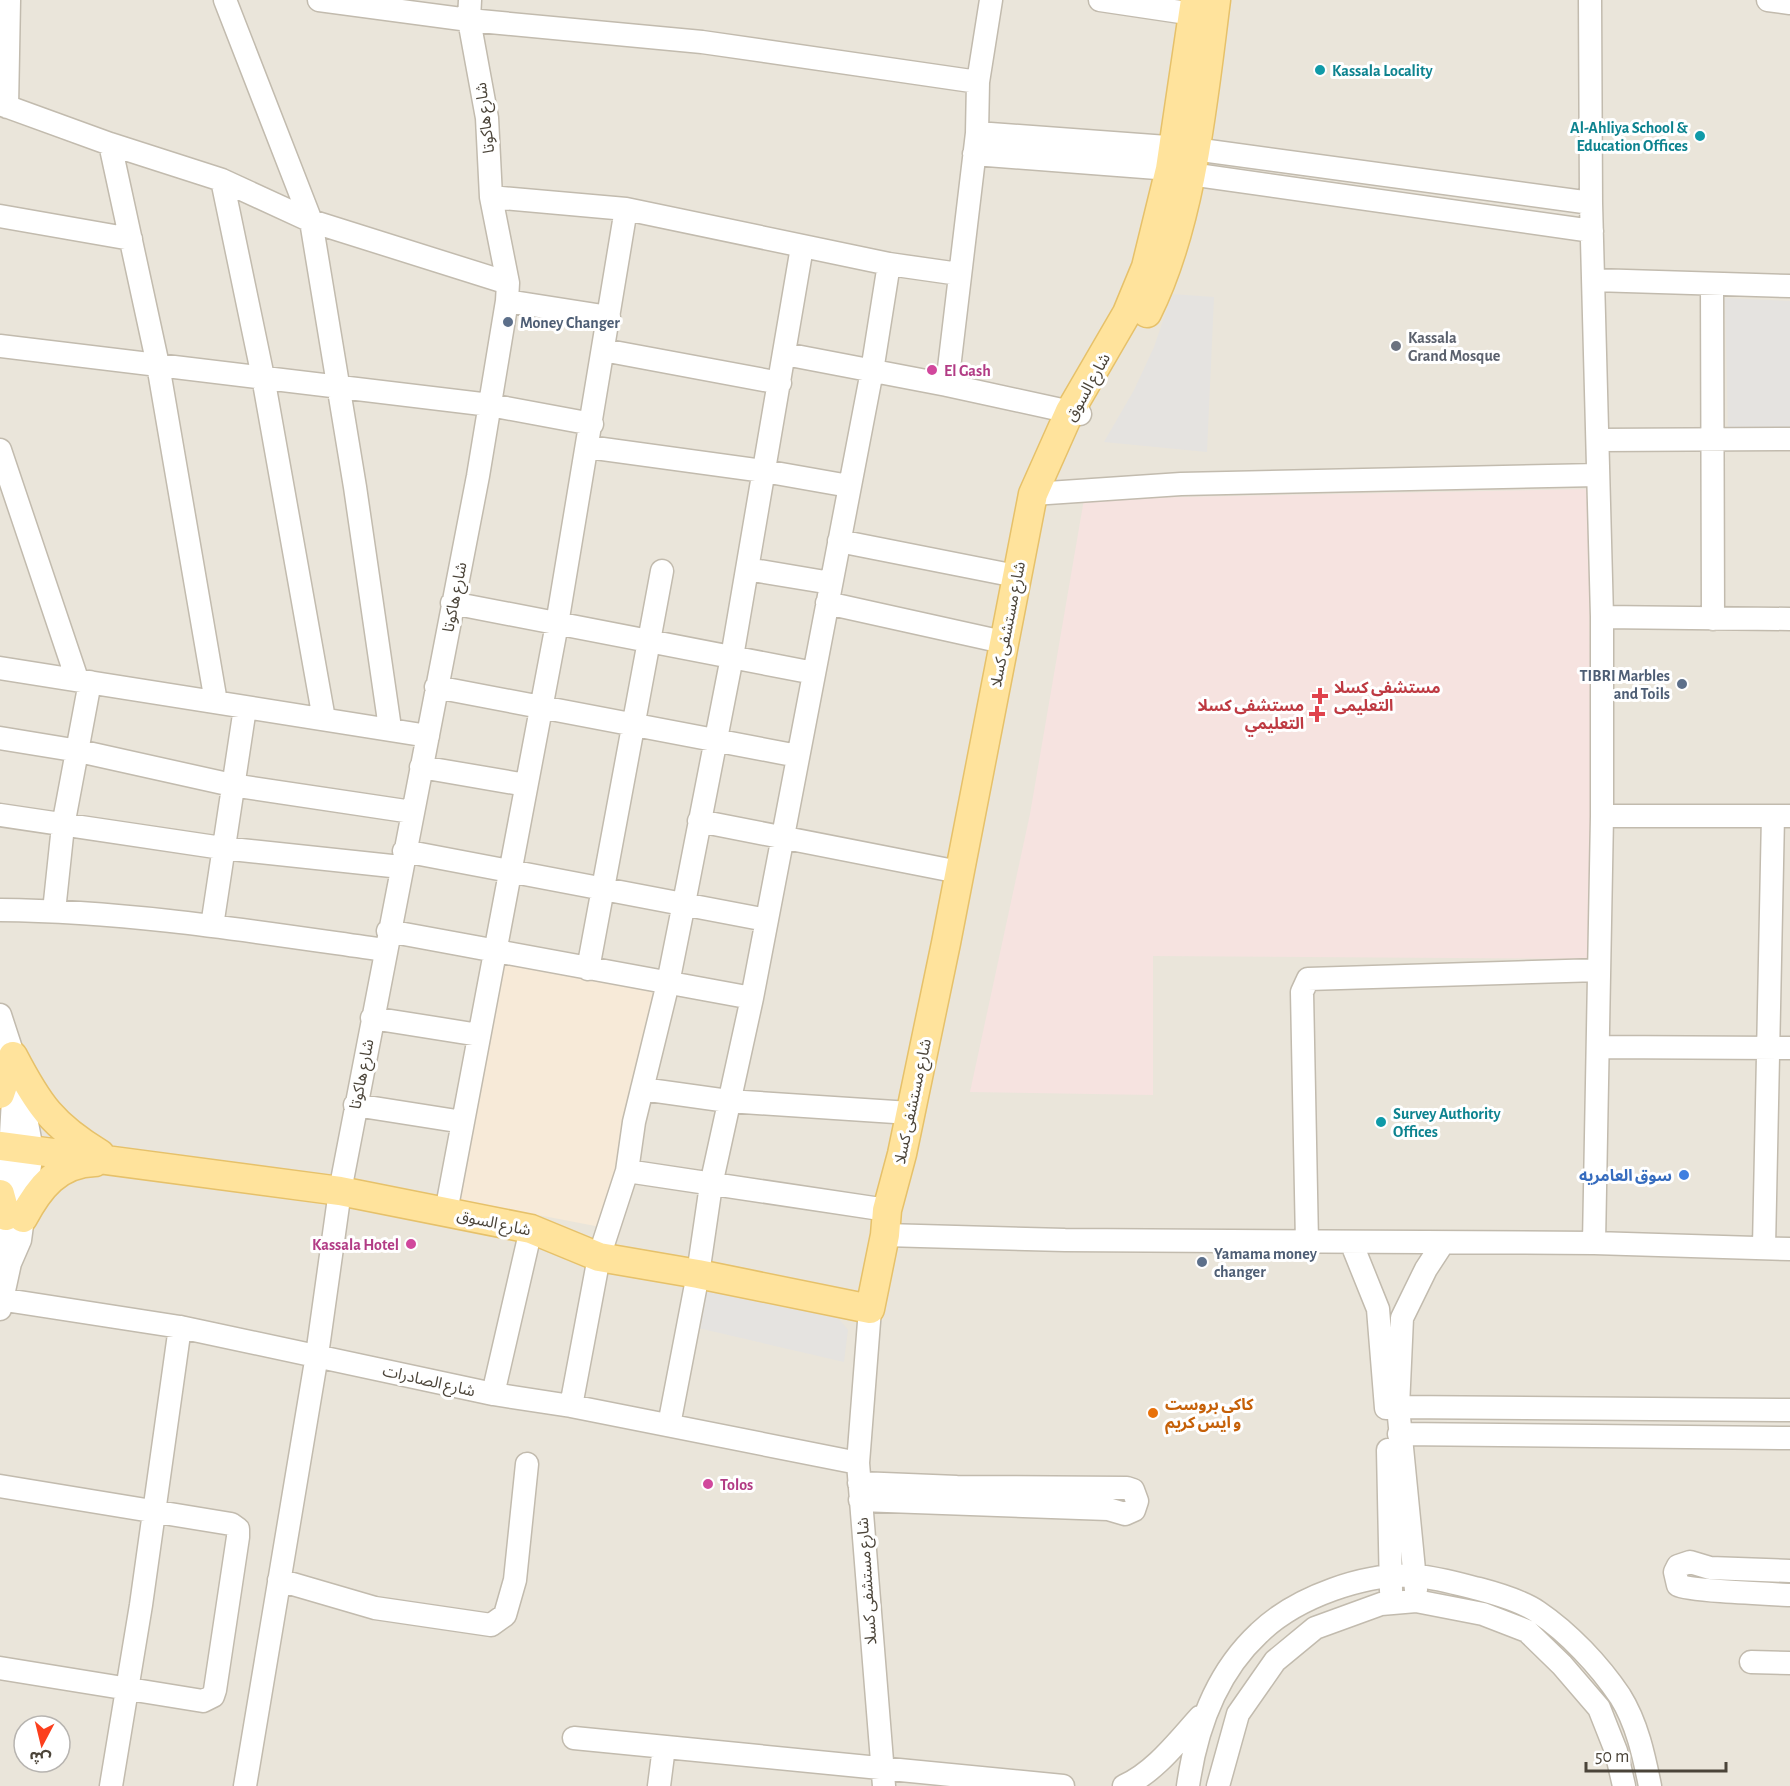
<svg xmlns="http://www.w3.org/2000/svg" width="1790" height="1786" viewBox="0 0 1790 1786" font-family="'Alegreya Sans','Noto Sans Arabic',sans-serif">
  <style>
    .residential { fill: #eae5da; fill-rule: evenodd }
    .commercial { fill: #f7ead8 }
    .medical { fill: #f6e3e0 }
    .parking { fill: #e5e3e0 }
    .lines { fill: none; stroke-linecap: round; stroke-linejoin: round }
    .minor-casing { stroke: #c2bbae; stroke-width: 25 }
    .major-casing { stroke: #e6c16a; stroke-width: 31 }
    .minor { stroke: #fff; stroke-width: 22 }
    .major { stroke: #ffe39c; stroke-width: 28 }
    .culture-dot { fill: #0f9aa8; stroke: #fff; stroke-width: 2 }
    .service-dot { fill: #5c6f8a; stroke: #fff; stroke-width: 2 }
    .worship-dot { fill: #6b7280; stroke: #fff; stroke-width: 2 }
    .hotel-dot { fill: #d1479c; stroke: #fff; stroke-width: 2 }
    .health-dot { fill: #e0444e; stroke: #fff; stroke-width: 2 }
    .shop-dot { fill: #3f7fe0; stroke: #fff; stroke-width: 2 }
    .food-dot { fill: #e8710a; stroke: #fff; stroke-width: 2 }
    .labels { text-anchor: middle; stroke-width: 6; stroke-linejoin: round; paint-order: stroke }
    .culture-label { font-size: 16px; font-weight: bold; fill: #0d838f; stroke: #fff; text-anchor: start }
    .street-label { font-size: 16px; fill: #4b4439; stroke: #fff }
    .service-label { font-size: 16px; font-weight: bold; fill: #4e5e75; stroke: #fff; text-anchor: start }
    .worship-label { font-size: 16px; font-weight: bold; fill: #5b616d; stroke: #fff; text-anchor: start }
    .hotel-label { font-size: 16px; font-weight: bold; fill: #b23c85; stroke: #fff; text-anchor: start }
    .health-label { font-size: 16px; font-weight: bold; fill: #be3a42; stroke: #fff; text-anchor: start }
    .shop-label { font-size: 16px; font-weight: bold; fill: #366cbe; stroke: #fff; text-anchor: end }
    .food-label { font-size: 16px; font-weight: bold; fill: #c56008; stroke: #fff; text-anchor: start }
  </style>
  <rect width="100%" height="100%" fill="#f6f3ec"/>
  <path class="residential" d="M 0,0 L 1790,0 L 1790,1786 L 0,1786 ZM 24,1726 L 60,1726 L 60,1762 L 24,1762 Z"/>
  <path class="commercial" d="M 501,962 L 653,991 L 611,1229 L 455,1199 Z"/>
  <path class="medical" d="M 1589,489 L 1591,959 L 1153,956 L 1153,1095 L 970,1092 L 1030,814 L 1084,499 Z"/>
  <path class="parking" d="M 1172,294 L 1214,297 L 1207,452 L 1104,442 L 1134,390 L 1154,347 Z
    M 1725,298 L 1790,301 L 1790,434 L 1728,434 Z
    M 710,1278 L 826,1303 L 848,1330 L 844,1362 L 698,1328 Z"/>
  <g class="lines">
    <defs>
      <path id="minor" d="M 225,0 L 311,221 L 355,487 L 390,728
        M 319,0 L 469,20 L 702,42 L 978,82
        M 1100,0 L 1194,14 L 1207,6
        M 1590,0 L 1591,203 L 1602,617 L 1602,816 L 1594,1243
        M 1768,0 L 1790,3
        M 0,104 L 110,144 L 222,180 L 311,221 L 508,283
        M 7,107 L 9,0
        M 977,133 L 1194,149 L 1591,203
        M 110,144 L 158,365 L 216,702
        M 974,154 L 1170,169 L 1190,174 L 1592,231
        M 222,180 L 263,377 L 324,719
        M 491,197 L 626,209 L 889,264 L 959,274
        M 0,216 L 131,239
        M 1594,280 L 1790,286
        M 1712,285 L 1713,619
        M 507,301 L 609,317
        M 0,346 L 490,405 L 592,424
        M 603,350 L 780,383
        M 785,354 L 947,385 L 1080,414
        M 947,385 L 977,133 L 978,82 L 991,0
        M 1599,440 L 1790,439
        M 588,447 L 764,471 L 849,486
        M 0,450 L 77,679
        M 1033,494 L 1181,484 L 1598,475
        M 839,541 L 1016,576
        M 747,569 L 831,583
        M 452,603 L 814,673
        M 827,603 L 1003,642
        M 1602,617 L 1790,619
        M 0,668 L 428,736
        M 436,687 L 798,756
        M 0,738 L 79,751 L 232,785 L 412,812
        M 421,767 L 526,785
        M 0,815 L 222,848 L 401,867
        M 1602,816 L 1790,816
        M 699,821 L 959,872
        M 404,851 L 767,920
        M 0,910 C 129,911 257,932 384,950
        M 54,911 L 63,826 L 90,682
        M 212,926 L 245,708
        M 388,931 L 752,998
        M 588,969 L 662,571
        M 0,1015 L 16,1064 L 32,1150 L 20,1240 L 10,1263 L 0,1309
        M 372,1018 L 479,1035
        M 1598,1047 L 1790,1048
        M 642,1089 L 728,1101 L 910,1113
        M 355,1105 L 463,1122
        M 627,1171 L 887,1210
        M 446,1212 L 557,624 L 626,209
        M 885,1235 L 1065,1240 L 1594,1243 L 1790,1249
        M 1307,1242 L 1302,992 L 1308,979 L 1599,970
        M 1351,1242 L 1378,1309 L 1386,1408
        M 1764,1247 L 1773,816
        M 10,1261 L 5,1238 L 13,1100
        M 0,1299 L 180,1327 L 493,1394 L 571,1406 L 858,1463
        M 870,1309 L 858,1463 L 884,1786
        M 493,1394 L 531,1229
        M 571,1406 L 599,1257 L 627,1171 L 634,1122 L 668,983 L 684,903 L 732,657 L 802,247
        M 1398,1407 L 1790,1410
        M 669,1425 L 698,1274 L 711,1185 L 752,998 L 872,371 L 889,264
        M 1399,1434 L 1790,1438
        M 1388,1450 L 1391,1591
        M 859,1483 L 957,1487 L 1127,1488 L 1133,1490 L 1137,1501 L 1134,1510 L 1125,1514 L 1108,1509 L 860,1500
        M 0,1486 L 231,1524 L 238,1529 L 238,1537 L 215,1690 L 213,1696 L 203,1701 L 0,1668
        M 1790,1571 L 1710,1568 L 1690,1562 L 1678,1566 L 1675,1572 L 1678,1585 C 1689,1591 1772,1594 1790,1595
        M 279,1580 L 375,1608 L 491,1625 L 505,1615 L 515,1580 L 527,1464
        M 1416,1590 L 1398,1407 L 1402,1318 L 1426,1269 L 1443,1243
        M 1751,1662 L 1790,1663
        M 574,1738 L 1063,1786
        M 111,1786 L 141,1605 L 180,1327
        M 245,1786 L 317,1355 L 340,1191 L 478,476 L 507,301 L 508,283 L 491,197 L 487,118 L 469,20 L 470,0
        M 659,1786 L 664,1747
        M 1124,1786 C 1155,1772 1178,1741 1200,1717
        M 1188,1786 C 1196,1729 1216,1673 1259,1633 C 1296,1597 1366,1572 1417,1576 C 1438,1578 1459,1584 1479,1589 C 1498,1594 1522,1601 1538,1612 C 1569,1633 1599,1665 1620,1696 C 1637,1723 1644,1756 1650,1786
        M 1218,1786 L 1238,1714 L 1275,1661 L 1315,1628 L 1381,1604 L 1416,1601 L 1483,1614 L 1527,1631 L 1562,1665 L 1599,1708 L 1616,1751 L 1624,1786"/>
      <path id="major" d="M 1147,313 C 1192,223 1203,101 1216,0
        M 13,1056 C 38,1104 52,1125 100,1154
        M 0,1094 L 13,1056
        M 0,1146 L 340,1191 L 531,1229 L 599,1257 L 698,1274 L 870,1309 L 885,1235 L 887,1210 L 902,1154 L 946,943 L 1033,494 L 1070,411 L 1127,313 L 1146,267 L 1170,169 L 1195,0
        M 0,1194 L 6,1216
        M 23,1218 C 39,1188 58,1163 95,1162"/>
    </defs>
    <use href="#minor" class="minor-casing"/>
    <use href="#major" class="major-casing"/>
    <use href="#minor" class="minor"/>
    <use href="#major" class="major"/>
  </g>
  <g class="culture-dot">
    <circle cx="1320" cy="70" r="6"/>
    <circle cx="1700" cy="136" r="6"/>
    <circle cx="1381" cy="1122" r="6"/>
  </g>
  <g class="service-dot">
    <circle cx="508" cy="322" r="6"/>
    <circle cx="1682" cy="684" r="6"/>
    <circle cx="1202" cy="1262" r="6"/>
  </g>
  <circle class="worship-dot" cx="1396" cy="346" r="6"/>
  <g class="hotel-dot">
    <circle cx="932" cy="370" r="6"/>
    <circle cx="411" cy="1244" r="6"/>
    <circle cx="708" cy="1484" r="6"/>
  </g>
  <g class="health-dot">
    <path d="M1317 687h6v6h6v6h-6v6h-6v-6h-6v-6h6z"/>
    <path d="M1314 705h6v6h6v6h-6v6h-6v-6h-6v-6h6z"/>
  </g>
  <circle class="shop-dot" cx="1684" cy="1175" r="6"/>
  <circle class="food-dot" cx="1153" cy="1413" r="6"/>
  <g class="labels">
    <g class="culture-label">
      <text x="1332" y="76">Kassala Locality</text>
      <text x="1688" y="133" text-anchor="end">Al-Ahliya School &amp;<tspan x="1688" dy="18">Education Offices</tspan></text>
      <text x="1393" y="1119">Survey Authority<tspan x="1393" dy="18">Offices</tspan></text>
    </g>
    <g class="street-label">
      <text transform="translate(484 118) rotate(-97)" y="6">شارع هاكوتا</text>
      <text transform="translate(1087 387) rotate(-61)" y="6">شارع السوق</text>
      <text transform="translate(454 597) rotate(-79)" y="6">شارع هاكوتا</text>
      <text transform="translate(1007 624) rotate(-79)" y="6">شارع مستشفى كسلا</text>
      <text transform="translate(361 1074) rotate(-79)" y="6">شارع هاكوتا</text>
      <text transform="translate(912 1101) rotate(-78)" y="6">شارع مستشفى كسلا</text>
      <text transform="translate(494 1222) rotate(12)" y="6">شارع السوق</text>
      <text transform="translate(429 1380) rotate(13)" y="6">شارع الصادرات</text>
      <text transform="translate(866 1581) rotate(-94)" y="6">شارع مستشفى كسلا</text>
    </g>
    <g class="service-label">
      <text x="520" y="328">Money Changer</text>
      <text x="1670" y="681" text-anchor="end">TIBRI Marbles<tspan x="1670" dy="18">and Toils</tspan></text>
      <text x="1214" y="1259">Yamama money<tspan x="1214" dy="18">changer</tspan></text>
    </g>
    <g class="worship-label">
      <text x="1408" y="343">Kassala<tspan x="1408" dy="18">Grand Mosque</tspan></text>
    </g>
    <g class="hotel-label">
      <text x="944" y="376">El Gash</text>
      <text x="399" y="1250" text-anchor="end">Kassala Hotel</text>
      <text x="720" y="1490">Tolos</text>
    </g>
    <g class="health-label">
      <text x="1334" y="693">مستشفى كسلا<tspan x="1334" dy="18">التعليمى</tspan></text>
      <text x="1304" y="711" text-anchor="end">مستشفى كسلا<tspan x="1304" dy="18">التعليمي</tspan></text>
    </g>
    <g class="shop-label">
      <text x="1672" y="1181">سوق العامريه</text>
    </g>
    <g class="food-label">
      <text x="1165" y="1410">كاكي بروست<tspan x="1165" dy="18">و ايس كريم</tspan></text>
    </g>
  </g>
  <g transform="translate(42 1744) rotate(187)"><circle r="28" fill="#ffffff" stroke="#b7b4b0" stroke-width="1.5"/>
  <path d="M0-4.5L10 22L0 15L-10 22Z" fill="#fc3f1d"/>
  <text y="-9" font-size="16" font-weight="bold" text-anchor="middle" fill="#4b4439">ش</text>
  </g>
  <path d="M1586 1762v9h140v-9" fill="none" stroke="#4b4439" stroke-width="3"/>
  <text x="1595" y="1762" font-size="18" fill="#4b4439" stroke="#ffffff" stroke-width="4.5" paint-order="stroke">50 m</text>
</svg>
